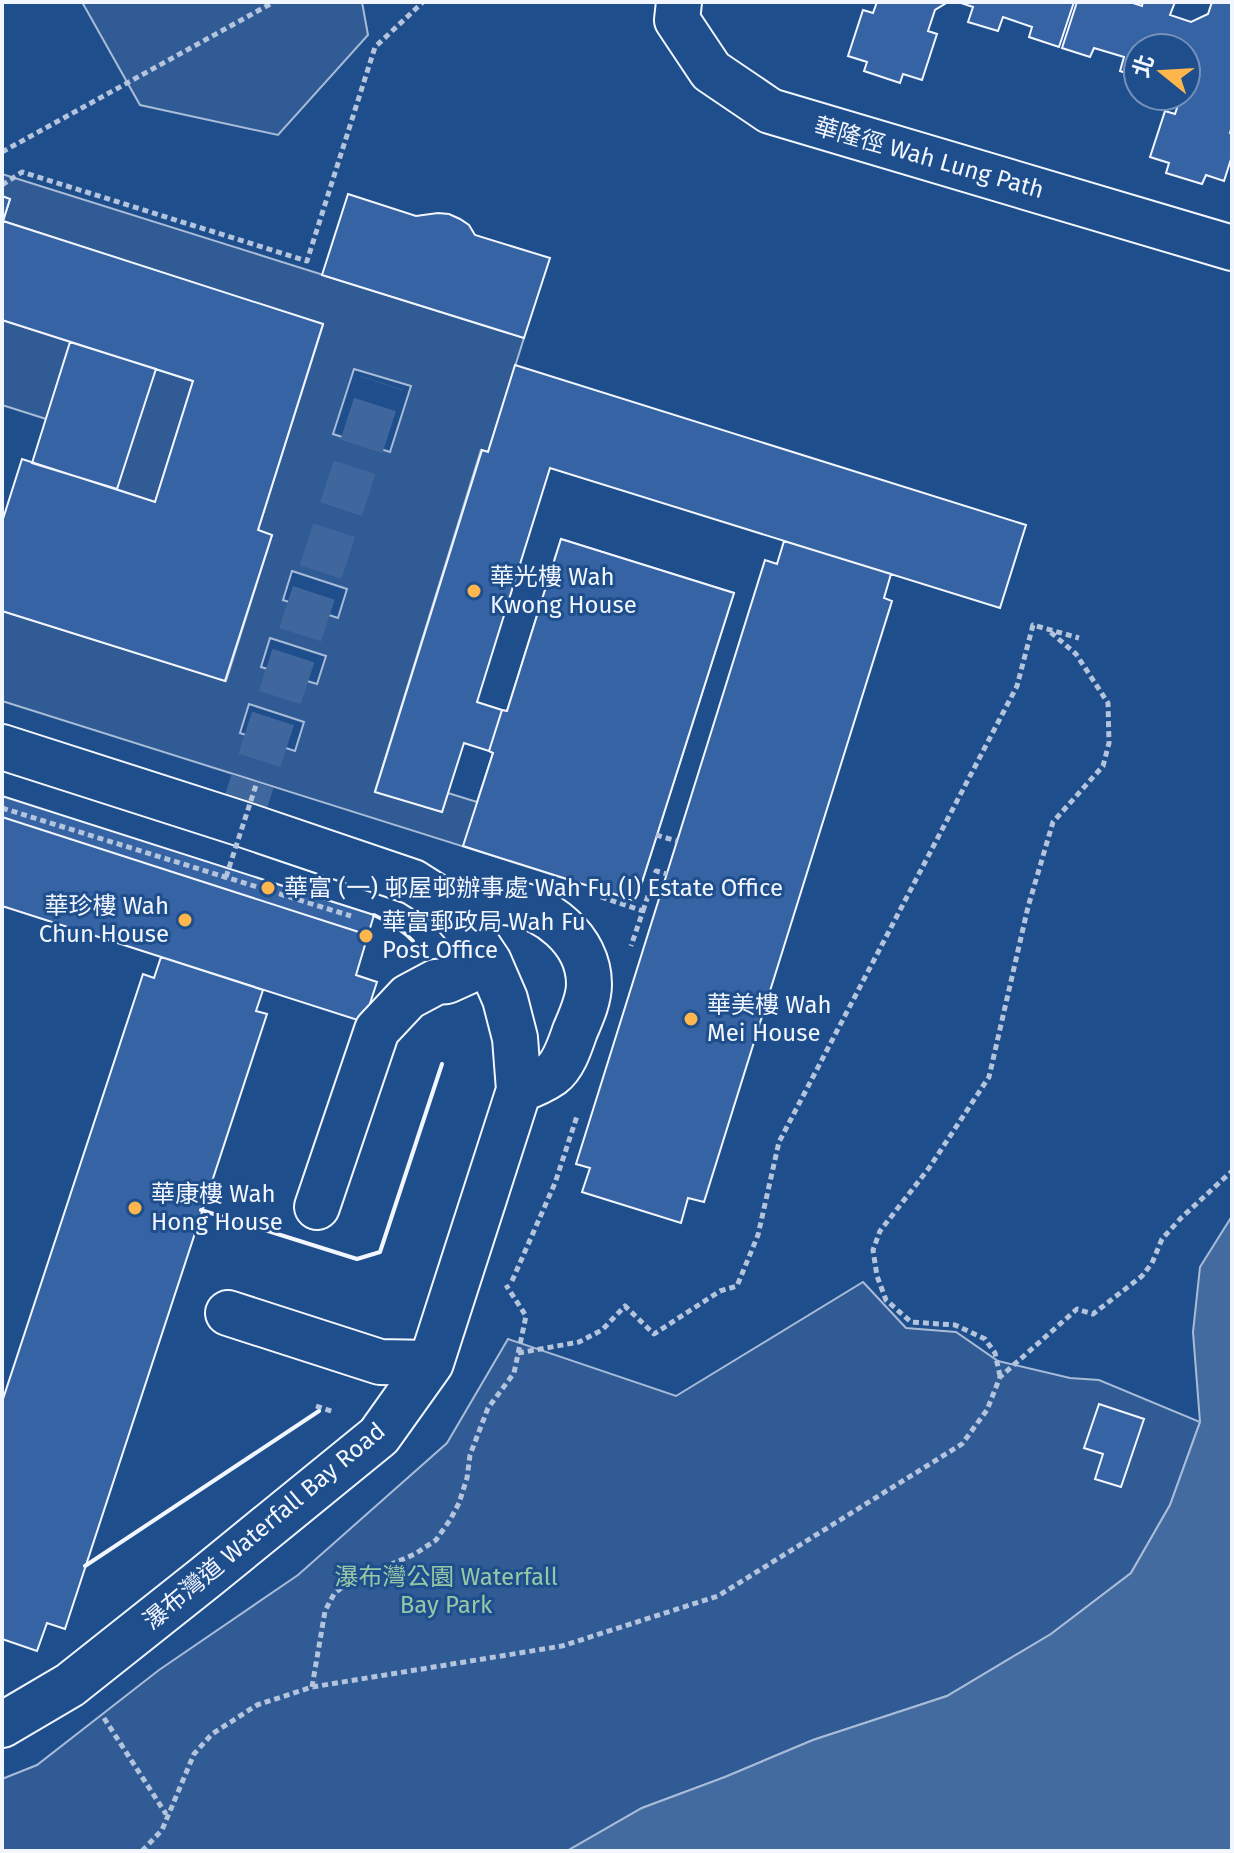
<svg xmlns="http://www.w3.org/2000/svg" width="1234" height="1853" viewBox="0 0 1234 1853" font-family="'Fira Sans','Noto Sans TC',sans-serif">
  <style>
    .built { fill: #305b95; stroke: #a8bbd7; stroke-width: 2; fill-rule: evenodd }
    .water { fill: #446ba0; stroke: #a8bbd7; stroke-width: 2 }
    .building { fill: #3563a3; stroke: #f2f6ff; stroke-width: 2 }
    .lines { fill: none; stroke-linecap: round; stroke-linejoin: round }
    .minor-tunnel { stroke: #3f679d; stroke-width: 44; stroke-dasharray: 44 22; stroke-linecap: butt }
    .minor-casing { stroke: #f2f6ff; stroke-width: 48 }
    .path { stroke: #b3c4dc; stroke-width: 5; stroke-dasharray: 6 4; stroke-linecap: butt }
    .minor { stroke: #1f4e8c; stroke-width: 44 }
    .path-bridge { stroke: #b3c4dc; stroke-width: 5; stroke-dasharray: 6 4; stroke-linecap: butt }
    .wall { stroke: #f2f6ff; stroke-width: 4 }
    .poi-dot { fill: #ffb74d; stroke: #1f4e8c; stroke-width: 3 }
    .labels { text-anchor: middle; stroke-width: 6; stroke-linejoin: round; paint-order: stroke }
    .street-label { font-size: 24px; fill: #f2f6ff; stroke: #1f4e8c }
    .poi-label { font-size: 24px; fill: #f2f6ff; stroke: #1f4e8c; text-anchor: start }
    .park-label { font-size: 24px; fill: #97c8a6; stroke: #1f4e8c }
  </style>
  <rect width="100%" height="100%" fill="#1f4e8c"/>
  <path class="built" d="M 82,2 L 362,2 L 368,35 L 278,135 L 140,105 Z
    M 2,174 L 524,338 L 488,452 L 481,450 L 375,791 L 442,812 L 448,793 L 477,802 L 493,753 L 489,751 L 507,711 L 561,539 L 734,593 L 636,901 L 2,701 L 2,611 L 226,681 L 272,535 L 258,530 L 323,325 L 3,221 L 10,199 L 2,196 ZM 354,369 L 411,386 L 390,452 L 333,434 ZM 292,571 L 347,589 L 338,618 L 283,600 ZM 270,638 L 326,656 L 317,684 L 261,667 ZM 249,704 L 304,722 L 295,751 L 240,733 Z
    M 2,320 L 193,381 L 155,502 L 71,474 L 84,431 L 2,405 Z
    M 863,1282 L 906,1328 L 956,1332 L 998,1361 L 1070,1378 L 1099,1380 L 1200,1422 L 1170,1505 L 1131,1573 L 1051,1634 L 947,1696 L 813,1740 L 725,1777 L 642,1808 L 567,1851 L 2,1851 L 2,1779 L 37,1765 L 159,1670 L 298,1575 L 447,1443 L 508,1339 L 676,1396 Z"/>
  <path class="water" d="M 1232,1216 L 1232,1851 L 567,1851 L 642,1808 L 725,1777 L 813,1740 L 947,1696 L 1051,1634 L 1131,1573 L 1170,1505 L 1200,1422 L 1193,1332 L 1200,1267 Z"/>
  <path class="building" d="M 877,2 L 948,2 L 935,10 L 928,31 L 937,34 L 922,80 L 903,74 L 900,83 L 864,71 L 867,62 L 848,56 L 863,10 L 873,13 Z
    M 958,2 L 1074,2 L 1059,47 L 1029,37 L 1032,27 L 1003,17 L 998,31 L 968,22 L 973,7 Z
    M 1077,2 L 1130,2 L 1142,6 L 1143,2 L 1175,2 L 1170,15 L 1191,22 L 1208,14 L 1212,2 L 1232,2 L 1232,126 L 1230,133 L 1232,134 L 1232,156 L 1224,181 L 1206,175 L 1202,184 L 1166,173 L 1169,163 L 1150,157 L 1165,111 L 1175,114 L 1181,96 L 1186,96 L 1186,48 L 1138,48 L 1138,77 L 1120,71 L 1124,57 L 1094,48 L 1090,57 L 1062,48 Z
    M 348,194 L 416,216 L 438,213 L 449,214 L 460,219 L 469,225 L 475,235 L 550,258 L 524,338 L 322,275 Z
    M 2,196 L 10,199 L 3,221 L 323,324 L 258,530 L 272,535 L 225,681 L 2,611 L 2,522 L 22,459 L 155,502 L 193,381 L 2,320 Z
    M 70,342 L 156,369 L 117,489 L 32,463 Z
    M 515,365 L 1026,525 L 1000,608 L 550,468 L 477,702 L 502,710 L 489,751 L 464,743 L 442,812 L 375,792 L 482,450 L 488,452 Z
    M 561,539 L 734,593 L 636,901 L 463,846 L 493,753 L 489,751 L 502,710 L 507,711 Z
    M 784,541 L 891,574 L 884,598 L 892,601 L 704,1202 L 688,1198 L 681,1223 L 582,1192 L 590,1168 L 576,1164 L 765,560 L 777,564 Z
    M 2,796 L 374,915 L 356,975 L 377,982 L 364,1022 L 2,906 Z
    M 2,817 L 368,935 L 356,975 L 377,982 L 364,1022 L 2,906 Z
    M 161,957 L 263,990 L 256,1011 L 267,1014 L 65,1629 L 47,1623 L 37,1651 L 2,1639 L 2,1402 L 143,974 L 154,978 Z
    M 1099,1404 L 1144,1419 L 1121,1487 L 1095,1479 L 1103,1454 L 1084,1448 Z"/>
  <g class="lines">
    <path class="minor-tunnel" d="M 239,823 L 382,383"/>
    <defs>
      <path id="minor" d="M 679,2 L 677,20 L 711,71 L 770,111 L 1232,248
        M 2,747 L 239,823 L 413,882 L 443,901 L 467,929 L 489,962 L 505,999 L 515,1038 L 519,1090 L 431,1363 L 379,1436 L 206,1577 L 70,1685 L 2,1725
        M 458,918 C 472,912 489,902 504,902 C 546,905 589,940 589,984 C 589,1000 581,1017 575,1031 C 570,1045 564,1065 552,1074 C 542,1081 530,1086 519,1090
        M 317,1207 L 377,1030 L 408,997 L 436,982 L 447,981 L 489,962
        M 228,1313 L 380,1362 L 431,1363"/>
    </defs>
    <use href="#minor" class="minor-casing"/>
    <path class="path" d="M 2,152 L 274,2
      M 2,185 L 22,172 L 307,261 L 375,47 L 423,2
      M 2,808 L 351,916
      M 656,835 L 677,841
      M 601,897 L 643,911 L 631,946
      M 643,911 L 656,871 L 667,874
      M 512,1281 L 555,1183 L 577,1116
      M 518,1353 L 579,1342 L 602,1330 L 625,1306 L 654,1334 L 720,1291 L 737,1286 L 758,1235 L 779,1142 L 1017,686 L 1033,625 L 1079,638
      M 1000,1376 L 995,1353 L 985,1339 L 955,1325 L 911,1322 L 886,1300 L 877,1276 L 873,1250 L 880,1231 L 929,1168 L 989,1077 L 1028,907 L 1053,822 L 1103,766 L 1109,743 L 1108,703 L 1076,654 L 1048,630
      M 316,1406 L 334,1412
      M 312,1687 L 325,1611 L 334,1594 L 347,1583 L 415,1554 L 436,1540 L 450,1520 L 459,1503 L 467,1478 L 470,1455 L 488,1408 L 514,1373 L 526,1316 L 506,1285
      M 104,1718 L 166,1814
      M 142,1851 L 162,1830 L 194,1754 L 212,1734 L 257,1705 L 312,1687 L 562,1646 L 718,1596 L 962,1444 L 987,1410 L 1000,1377 L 1077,1309 L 1093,1314 L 1142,1276 L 1152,1263 L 1162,1239 L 1181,1218 L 1232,1171"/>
    <use href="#minor" class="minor"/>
    <path class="path-bridge" d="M 226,877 L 257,782"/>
    <path class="wall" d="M 374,915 C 389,922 402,929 413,941
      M 201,1210 L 357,1259 L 380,1252 L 442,1064
      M 85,1566 L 319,1411"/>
  </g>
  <g class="poi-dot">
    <circle cx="474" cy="591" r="8"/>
    <circle cx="268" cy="888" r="8"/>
    <circle cx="185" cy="920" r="8"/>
    <circle cx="366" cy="936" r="8"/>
    <circle cx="691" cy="1019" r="8"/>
    <circle cx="135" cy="1208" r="8"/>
  </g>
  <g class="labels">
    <g class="street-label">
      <text transform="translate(929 158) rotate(16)" y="8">華隆徑 Wah Lung Path</text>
      <text transform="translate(264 1526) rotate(-40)" y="8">瀑布灣道 Waterfall Bay Road</text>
    </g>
    <g class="poi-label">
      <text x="490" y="585">華光樓 Wah<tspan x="490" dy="28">Kwong House</tspan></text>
      <text x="284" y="896">華富 (一) 邨屋邨辦事處 Wah Fu (I) Estate Office</text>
      <text x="169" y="914" text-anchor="end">華珍樓 Wah<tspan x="169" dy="28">Chun House</tspan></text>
      <text x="382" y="930">華富郵政局 Wah Fu<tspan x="382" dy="28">Post Office</tspan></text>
      <text x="707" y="1013">華美樓 Wah<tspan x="707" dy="28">Mei House</tspan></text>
      <text x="151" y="1202">華康樓 Wah<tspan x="151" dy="28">Hong House</tspan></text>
    </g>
    <g class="park-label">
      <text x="446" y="1585">瀑布灣公園 Waterfall<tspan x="446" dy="28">Bay Park</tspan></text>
    </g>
  </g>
  <rect width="1234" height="1853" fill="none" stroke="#f2f6ff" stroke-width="8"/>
  <g transform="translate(1162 72) rotate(288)"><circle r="38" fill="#1f4e8c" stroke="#7391ba" stroke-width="2"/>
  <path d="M0-6L14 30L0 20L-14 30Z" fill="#ffb74d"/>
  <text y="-12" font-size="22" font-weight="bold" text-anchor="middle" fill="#f2f6ff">北</text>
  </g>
</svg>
